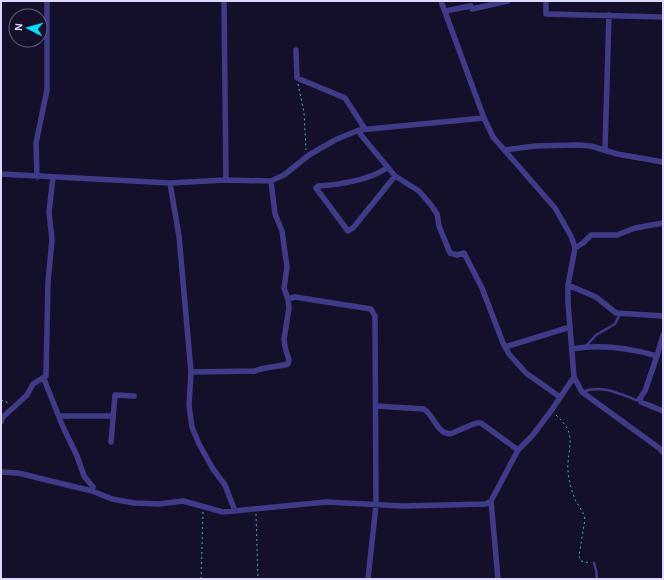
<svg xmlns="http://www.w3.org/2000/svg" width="664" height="580" viewBox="0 0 664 580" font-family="'Alegreya Sans',sans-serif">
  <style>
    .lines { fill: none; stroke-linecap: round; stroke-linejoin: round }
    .path { stroke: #2ebdba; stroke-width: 1; stroke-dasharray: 2 3; stroke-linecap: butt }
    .lane { stroke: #403b89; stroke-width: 2.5 }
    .street { stroke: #403b89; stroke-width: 5.5 }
  </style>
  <rect width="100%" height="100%" fill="#15102a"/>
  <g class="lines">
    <path class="path" d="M 298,84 L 304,112 L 306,150
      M 1,400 L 9,403
      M 556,415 C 575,433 570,440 568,463 C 567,472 570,485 573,494 C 575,503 583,509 585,519 L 579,556 L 581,561 L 590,563
      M 256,514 L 258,579
      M 201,579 L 203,512"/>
    <path class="lane" d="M 586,346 L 596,335 L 615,324 L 620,314
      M 582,392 C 601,384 618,393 636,400 L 640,399
      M 594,563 L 596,570 L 597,579"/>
    <path class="street" d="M 224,1 L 226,180
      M 441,1 L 484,118 L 493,137 L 555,208 L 571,236 L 575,248 L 568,285 L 568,303 L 574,377 L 582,392 L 659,448 L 663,452
      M 546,1 L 546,14 L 663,17
      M 445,11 L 471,6 L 472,9 L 508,1
      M 296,50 L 297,78 L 345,98 L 365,129
      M 359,130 L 361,135 L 395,176 L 419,191 L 431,205 L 437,214 L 439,226 L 450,253 L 457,255 L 464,253 L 482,288 L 503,343 L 509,354 L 526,373 L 560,397
      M 605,149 L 609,15
      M 504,150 L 535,146 L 578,145 L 591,146 L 617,154 L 663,162
      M 387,168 C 369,180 339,185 318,186 L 316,188 L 348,231 L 353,228 L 395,176
      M 1,174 L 170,183 L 226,180 L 271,181 L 284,175 L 309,155 L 335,140 L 359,130 L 484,118
      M 37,177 L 36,143 L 47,90 L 47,1
      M 271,181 L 275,214 L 282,231 L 287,267 L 284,288 L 288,299 L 295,297 L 371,309 L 375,316 L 376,505 L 368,579
      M 170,183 L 179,236 L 191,372 L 189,406 L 192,427 L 199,444 L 213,469 L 225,485 L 235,511
      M 575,248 L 583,243 L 591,235 L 617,235 L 635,228 L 663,223
      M 568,285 L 596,297 L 616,313 L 663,316
      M 505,347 L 570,327
      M 572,349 C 600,344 629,348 657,356 L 645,391 L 640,398 L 641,402 L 663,411
      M 657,356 L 663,335
      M 191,372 L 255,371 C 263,367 278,367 288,364 L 289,360 L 285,347 L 284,339 L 289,308 L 288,299
      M 44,379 L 63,427 L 77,456 L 84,476 L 93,487 L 92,491
      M 376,406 L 424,409 C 434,416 437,433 450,434 L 476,423 L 481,423 L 518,450
      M 59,416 L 113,416
      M 1,422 L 3,417 L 27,395 L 33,384 L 46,376 L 48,282 L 52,240 L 49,212 L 53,177
      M 111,442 L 115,395 L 134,396
      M 1,472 L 18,473 L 92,491 L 112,499 L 134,503 L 159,504 L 183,501 L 223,512 L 326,502 L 403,506 L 486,504 L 491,501 L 518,450 L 532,436 L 551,411 L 574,377
      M 491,501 L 498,579"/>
  </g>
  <rect width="664" height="580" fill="none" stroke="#dfd9ff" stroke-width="4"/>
  <g transform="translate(28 28) rotate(276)"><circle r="19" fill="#15102a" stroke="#66607f"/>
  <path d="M0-3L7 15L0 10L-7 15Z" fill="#05ddff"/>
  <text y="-6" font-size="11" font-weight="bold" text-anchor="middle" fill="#dfd9ff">N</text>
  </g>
</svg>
